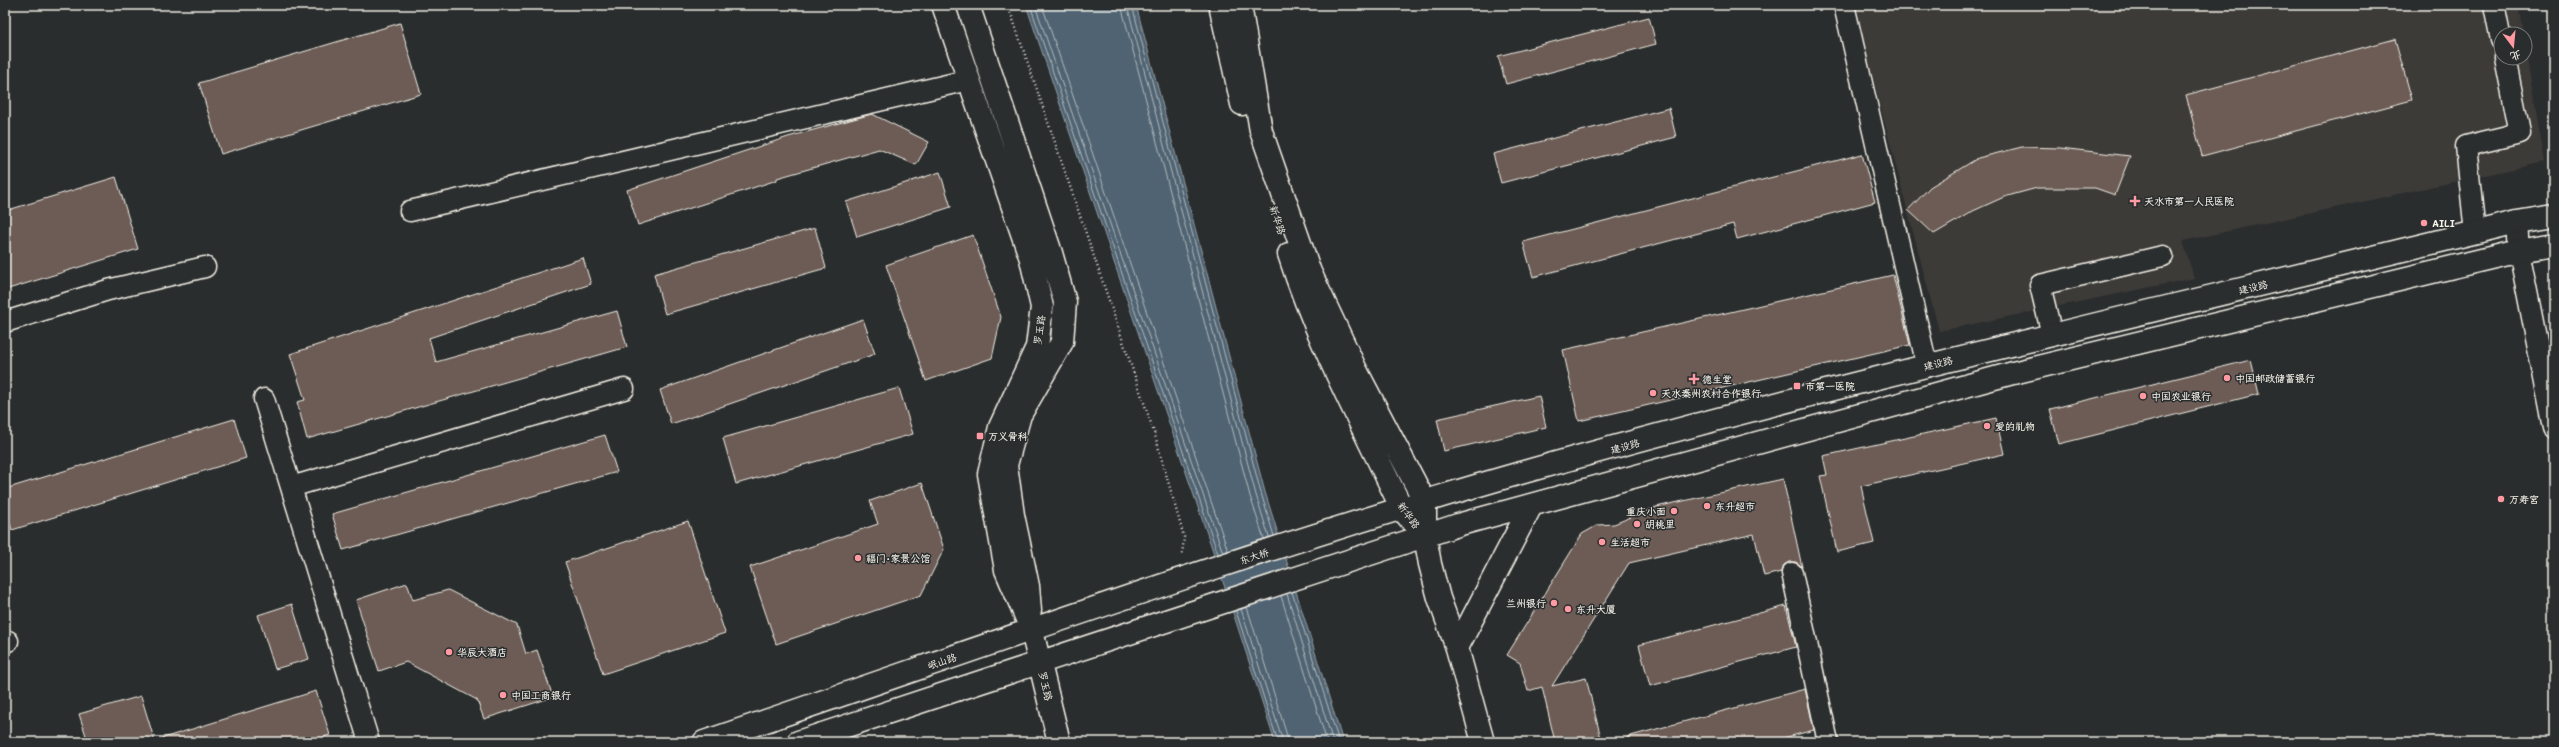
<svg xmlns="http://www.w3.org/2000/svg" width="2559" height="747" viewBox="0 0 2559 747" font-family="Mali,'LXGW WenKai TC',sans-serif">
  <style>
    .built { fill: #3e3b39 }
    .water { fill: #506473; stroke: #929ca2 }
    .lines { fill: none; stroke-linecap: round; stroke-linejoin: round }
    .shore { stroke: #b2b9b9; stroke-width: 1 }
    .building { fill: #6c5c54; stroke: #f4f1e8 }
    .minor-casing { stroke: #f4f1e8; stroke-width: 23 }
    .major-casing { stroke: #f4f1e8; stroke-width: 25 }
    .path { stroke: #f4f1e8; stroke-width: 2.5; stroke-dasharray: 1 3; stroke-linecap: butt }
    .minor { stroke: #2a2d2e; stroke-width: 20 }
    .major { stroke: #2a2d2e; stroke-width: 22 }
    .poi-dot { fill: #ff9aa2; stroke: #2a2d2e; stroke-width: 1.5 }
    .labels { text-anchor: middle; stroke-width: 3; stroke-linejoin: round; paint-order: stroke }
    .poi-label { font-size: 10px; font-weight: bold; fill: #f4f1e8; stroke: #2a2d2e; text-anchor: start }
    .street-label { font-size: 10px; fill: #f4f1e8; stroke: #2a2d2e }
  </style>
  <rect width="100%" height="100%" fill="#2a2d2e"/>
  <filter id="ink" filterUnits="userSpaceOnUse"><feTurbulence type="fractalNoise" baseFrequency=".025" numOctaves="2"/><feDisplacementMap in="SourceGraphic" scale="8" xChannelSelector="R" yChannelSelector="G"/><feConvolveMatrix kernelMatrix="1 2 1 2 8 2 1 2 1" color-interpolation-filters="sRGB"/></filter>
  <g filter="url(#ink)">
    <path class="built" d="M 1854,5 L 2518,5 L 2523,34 L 2501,34 L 2501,58 L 2525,58 L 2525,48 L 2545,162 L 2183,241 L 2194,278 L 1939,331 Z"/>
    <path class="water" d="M 1026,5 L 1136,5 L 1265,492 L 1343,742 L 1275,742 L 1214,554 Z"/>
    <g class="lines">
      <path class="shore" d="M 1030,5 L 1218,554
        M 1035,5 L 1223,553
        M 1042,5 L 1228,551
        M 1121,5 L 1250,496 L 1264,539
        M 1127,5 L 1256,495 L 1269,537
        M 1132,5 L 1261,493 L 1274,536
        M 1292,592 L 1339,742
        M 1287,594 L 1333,742
        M 1281,596 L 1327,742
        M 1247,607 L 1289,742
        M 1241,609 L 1283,742
        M 1236,611 L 1278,742"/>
    </g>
    <path class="building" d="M 1649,17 L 1656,44 L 1506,84 L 1498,56 Z
      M 400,23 L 421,94 L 221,154 L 199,83 Z
      M 2395,39 L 2412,100 L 2202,156 L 2186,95 Z
      M 1669,108 L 1676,137 L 1501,183 L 1493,154 Z
      M 872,114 L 929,142 L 916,165 L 879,149 L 777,178 L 777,180 L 638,225 L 627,190 L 788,137 Z
      M 2022,147 L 2060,148 L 2130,156 L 2115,195 L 2095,188 L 2037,188 L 2004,197 L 1973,211 L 1934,234 L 1908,210 L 1930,187 L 1978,158 Z
      M 1862,154 L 1875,202 L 1737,239 L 1733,224 L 1533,277 L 1523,242 Z
      M 940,172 L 951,207 L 857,237 L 846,202 Z
      M 116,177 L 138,249 L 5,290 L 5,211 Z
      M 815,228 L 826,268 L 665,314 L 654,274 Z
      M 973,235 L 1001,317 L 992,358 L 926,381 L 886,265 Z
      M 583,258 L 591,284 L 429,338 L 436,362 L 617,311 L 627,347 L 307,439 L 297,402 L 305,400 L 290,354 Z
      M 1893,275 L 1910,345 L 1579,421 L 1563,350 Z
      M 863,319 L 875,354 L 671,424 L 660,390 Z
      M 2251,360 L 2259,394 L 2059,444 L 2050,409 Z
      M 899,388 L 913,434 L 736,484 L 723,438 Z
      M 1539,396 L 1546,427 L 1444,451 L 1437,419 Z
      M 1996,418 L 2004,454 L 1861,486 L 1874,543 L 1837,552 L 1820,476 L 1827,475 L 1823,456 Z
      M 234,419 L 246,458 L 12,530 L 5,506 L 5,489 Z
      M 605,435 L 617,472 L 343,550 L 332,514 Z
      M 1783,479 L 1802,567 L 1796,562 L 1789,562 L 1784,565 L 1781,572 L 1764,576 L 1754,534 L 1629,563 L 1552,686 L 1586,678 L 1602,742 L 1555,742 L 1542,687 L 1528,691 L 1520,663 L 1507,655 L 1582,534 L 1598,525 L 1614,524 L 1656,507 Z
      M 922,483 L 944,549 L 921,595 L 776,644 L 750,567 L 878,524 L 870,501 Z
      M 688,521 L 725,633 L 603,674 L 565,562 Z
      M 407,583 L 413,600 L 448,590 L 517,625 L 526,654 L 537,650 L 553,697 L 484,719 L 477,700 L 406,662 L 379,671 L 356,600 Z
      M 292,604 L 309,659 L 275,669 L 258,615 Z
      M 1786,606 L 1796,647 L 1650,686 L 1639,645 Z
      M 1805,689 L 1814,730 L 1768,742 L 1627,742 L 1627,737 Z
      M 316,691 L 330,735 L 308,742 L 163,742 L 163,738 Z
      M 141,696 L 155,742 L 88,742 L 79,714 Z"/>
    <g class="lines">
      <defs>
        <path id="minor" d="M 1844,5 L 1927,366
          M 2494,5 L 2501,40
          M 410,211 L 968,80
          M 2517,222 L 2519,251 L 2554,429
          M 2475,233 L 2466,146 L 2520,133 L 2505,58
          M 5,322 L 108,290 L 205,267
          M 2052,335 L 2040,285 L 2163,256
          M 264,399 L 369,742
          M 291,487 L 624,389
          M 1792,573 L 1828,742
          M 5,642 L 8,641"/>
        <path id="major" d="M 943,5 L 1031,259 L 1042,307 L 1037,347 L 1000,427 L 989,474 L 1006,570 L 1032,631 L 1059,742
          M 968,5 L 1051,253 L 1065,302 L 1062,342 L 1020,415 L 1006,465 L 1013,515 L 1028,586 L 1030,611
          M 1220,5 L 1242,104
          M 1240,5 L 1261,131 L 1310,272 L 1355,368 L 1425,502 L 1425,536 L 1430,564 L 1439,598 L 1457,648 L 1483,742
          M 1289,254 C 1317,342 1362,425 1402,509 L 1411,520
          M 1457,648 L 1531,506
          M 704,742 C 976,650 1247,551 1524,472 C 1852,379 2186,304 2517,222 L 2554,216
          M 798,742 L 1461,524 L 2013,373 L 2519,251 L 2554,245"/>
      </defs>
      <use href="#minor" class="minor-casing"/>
      <use href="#major" class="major-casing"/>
      <path class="path" d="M 1008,5 L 1154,432 L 1184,537 L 1182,556"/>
      <use href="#minor" class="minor"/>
      <use href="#major" class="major"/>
    </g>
  </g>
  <g class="poi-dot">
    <path d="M2133 195h4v4h4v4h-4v4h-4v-4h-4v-4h4z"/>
    <circle cx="2424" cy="223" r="4"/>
    <circle cx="2227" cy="378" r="4"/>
    <path d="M1692 373h4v4h4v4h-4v4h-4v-4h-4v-4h4z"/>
    <rect x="1793" y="382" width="8" height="8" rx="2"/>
    <circle cx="1653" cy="393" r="4"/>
    <circle cx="2143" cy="396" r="4"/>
    <circle cx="1987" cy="426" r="4"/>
    <rect x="976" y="432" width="8" height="8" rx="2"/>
    <circle cx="2501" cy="499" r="4"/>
    <circle cx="1707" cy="506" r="4"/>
    <circle cx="1674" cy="511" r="4"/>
    <circle cx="1637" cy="524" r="4"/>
    <circle cx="1602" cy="542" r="4"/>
    <circle cx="858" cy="558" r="4"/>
    <circle cx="1554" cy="603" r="4"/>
    <circle cx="1568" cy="609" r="4"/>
    <circle cx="449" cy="652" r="4"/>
    <circle cx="503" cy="695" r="4"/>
  </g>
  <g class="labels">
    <g class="poi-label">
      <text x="2144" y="205">天水市第一人民医院</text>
      <text x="2432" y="227">AILI</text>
      <text x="2235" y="382">中国邮政储蓄银行</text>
      <text x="1702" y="383">德生堂</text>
      <text x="1805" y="390">市第一医院</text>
      <text x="1661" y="397">天水秦州农村合作银行</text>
      <text x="2151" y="400">中国农业银行</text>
      <text x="1995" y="430">爱的礼物</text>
      <text x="988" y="440">万义骨科</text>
      <text x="2509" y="503">万寿宫</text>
      <text x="1715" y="510">东升超市</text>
      <text x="1666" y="515" text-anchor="end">重庆小面</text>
      <text x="1645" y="528">胡桃里</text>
      <text x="1610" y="546">生活超市</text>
      <text x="866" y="562">福门·家景公馆</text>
      <text x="1546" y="607" text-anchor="end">兰州银行</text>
      <text x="1576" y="613">东升大厦</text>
      <text x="457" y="656">华辰大酒店</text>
      <text x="511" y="699">中国工商银行</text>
    </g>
    <g class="street-label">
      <text transform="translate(1278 220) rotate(72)" y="4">新华路</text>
      <text transform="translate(2253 287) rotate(-13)" y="4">建设路</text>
      <text transform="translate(1039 330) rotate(-82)" y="4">罗玉路</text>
      <text transform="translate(1938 363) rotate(-14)" y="4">建设路</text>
      <text transform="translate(1625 446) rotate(-15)" y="4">建设路</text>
      <text transform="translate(1409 515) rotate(54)" y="4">新华路</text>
      <text transform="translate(1254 556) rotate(-18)" y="4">东大桥</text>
      <text transform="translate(942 661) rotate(-19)" y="4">岷山路</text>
      <text transform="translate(1046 686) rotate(77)" y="4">罗玉路</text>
    </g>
  </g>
  <rect width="2559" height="747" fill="none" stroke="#2a2d2e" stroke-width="20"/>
  <rect x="10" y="10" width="2539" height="727" fill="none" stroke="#f4f1e8" stroke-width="1.5" filter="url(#ink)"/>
  <g transform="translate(2513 46) rotate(164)"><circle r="19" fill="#2a2d2e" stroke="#7b7b78"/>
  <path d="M0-3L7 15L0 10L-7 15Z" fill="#ff9aa2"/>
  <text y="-6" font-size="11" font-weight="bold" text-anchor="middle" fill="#f4f1e8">北</text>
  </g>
</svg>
